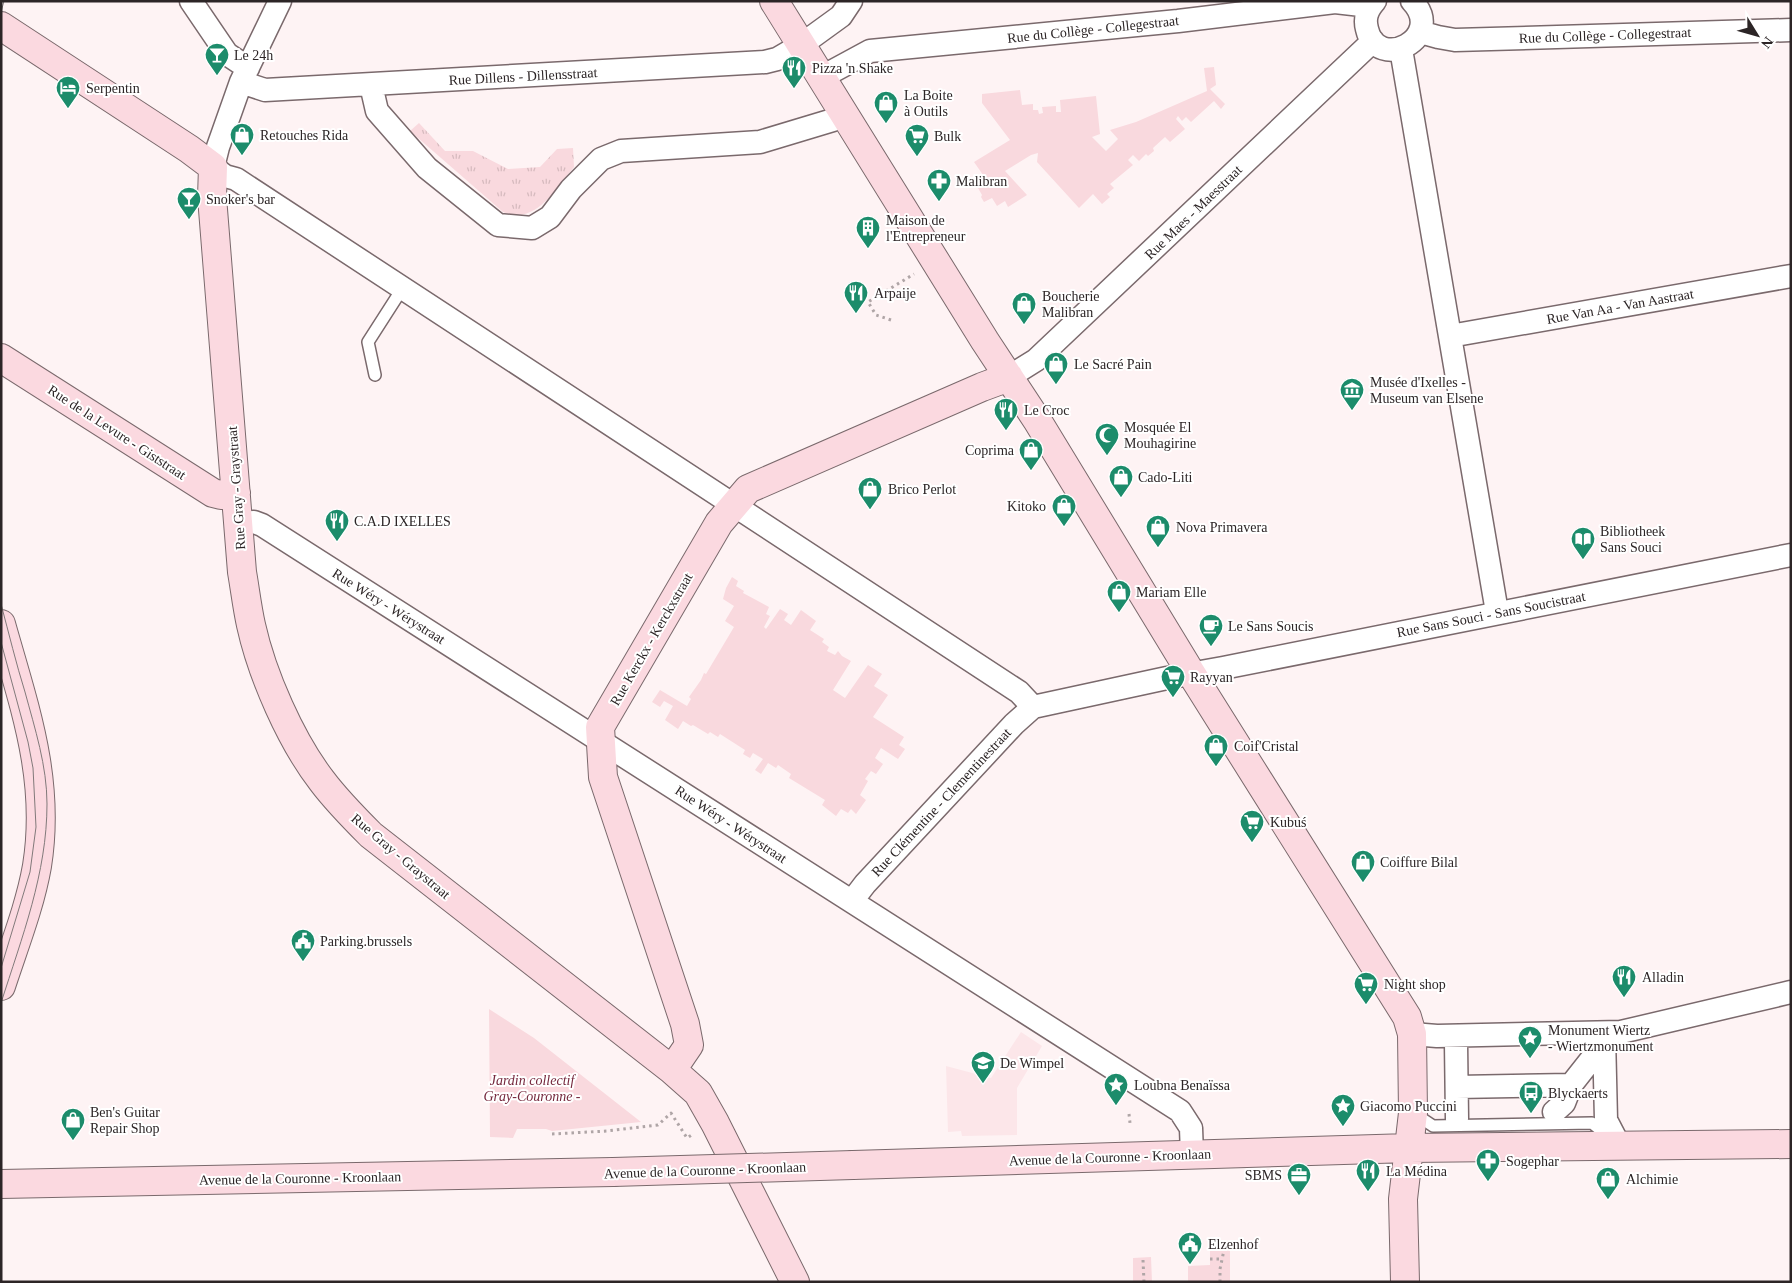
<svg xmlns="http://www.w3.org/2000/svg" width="1792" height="1283" viewBox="0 0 1792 1283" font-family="Georgia,serif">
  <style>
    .built { fill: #fce6e9 }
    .green { fill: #f9d9de }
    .park { fill: url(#park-tufts) }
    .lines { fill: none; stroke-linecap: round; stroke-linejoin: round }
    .lane-casing { stroke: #7a696c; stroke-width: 14 }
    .street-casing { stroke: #7a696c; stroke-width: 25 }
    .secondary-casing { stroke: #7a696c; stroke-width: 30 }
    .path { stroke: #afa5a6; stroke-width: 3; stroke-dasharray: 2.5 4; stroke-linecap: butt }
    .lane { stroke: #fff; stroke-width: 11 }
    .street { stroke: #fff; stroke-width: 22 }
    .secondary { stroke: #fbd9e0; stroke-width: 28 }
    .tram { stroke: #81797a; stroke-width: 1 }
    .secondary-bridge-casing { stroke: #7a696c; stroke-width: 30; stroke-linecap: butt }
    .secondary-bridge { stroke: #fbd9e0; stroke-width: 28 }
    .labels { text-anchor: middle; stroke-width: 4; stroke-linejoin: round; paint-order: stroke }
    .street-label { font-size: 14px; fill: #2c2526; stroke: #fff }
    .poi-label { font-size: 14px; fill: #2c2526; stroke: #fff; text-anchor: start }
    .park-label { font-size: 14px; font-style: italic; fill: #75283d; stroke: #fff }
  </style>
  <defs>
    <pattern id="park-tufts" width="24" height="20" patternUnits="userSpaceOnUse" patternTransform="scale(1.25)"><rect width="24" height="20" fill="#f9d9de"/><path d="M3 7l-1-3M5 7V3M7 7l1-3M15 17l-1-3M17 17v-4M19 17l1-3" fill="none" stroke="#d6babe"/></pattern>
  </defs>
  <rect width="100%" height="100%" fill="#fef3f4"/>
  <path class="built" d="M 1021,1032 L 1042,1046 L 1017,1088 L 1017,1135 L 962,1136 L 961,1131 L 948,1132 L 946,1066 L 991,1078 Z"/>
  <path class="green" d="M 1214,67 L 1216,85 L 1210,89 L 1225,104 L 1221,109 L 1214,101 L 1191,122 L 1186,117 L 1182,121 L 1178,116 L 1176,119 L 1185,129 L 1170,142 L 1165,137 L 1153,148 L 1154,151 L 1148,156 L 1146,154 L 1139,161 L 1133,155 L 1128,160 L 1133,165 L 1110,184 L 1114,188 L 1107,194 L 1110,197 L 1102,204 L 1093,194 L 1079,208 L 1037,162 L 1038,153 L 1031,155 L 1005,171 L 1027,195 L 1008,207 L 1005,201 L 997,206 L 992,198 L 984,202 L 981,197 L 982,195 L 978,188 L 988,182 L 974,162 L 1010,140 L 982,103 L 982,94 L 1020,90 L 1022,105 L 1033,104 L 1033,110 L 1038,110 L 1039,114 L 1043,113 L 1042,107 L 1056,106 L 1056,112 L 1061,112 L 1060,100 L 1096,96 L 1100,134 L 1092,137 L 1106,151 L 1118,139 L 1110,130 L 1136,122 L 1207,91 L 1204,68 Z
    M 732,577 L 738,581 L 736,586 L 744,591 L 743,593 L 769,607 L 766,614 L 770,616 L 764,627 L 766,629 L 780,609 L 788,614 L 784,620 L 791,625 L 801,610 L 816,621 L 810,630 L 824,639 L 822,642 L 829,647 L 827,651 L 835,655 L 838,651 L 842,656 L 851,661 L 833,690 L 845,698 L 868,665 L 882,674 L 874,686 L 888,695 L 873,717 L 904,737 L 899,745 L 905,749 L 898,759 L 881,748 L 875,758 L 883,764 L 876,774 L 871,771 L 865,779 L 868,781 L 860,795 L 866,800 L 856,814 L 851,809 L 848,813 L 841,809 L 836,816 L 822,805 L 825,800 L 789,778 L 791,774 L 778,765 L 776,768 L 768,763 L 761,774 L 755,770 L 763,759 L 753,753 L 750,758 L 743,754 L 745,750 L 720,734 L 718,737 L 710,732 L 708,734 L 693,725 L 691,726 L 683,721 L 678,729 L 665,720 L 673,706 L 664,701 L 660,707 L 652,702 L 660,690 L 687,706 L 691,699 L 689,697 L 701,680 L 704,673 L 706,674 L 734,627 L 725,621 L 734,606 L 723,599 L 726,588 Z
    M 489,1009 L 534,1038 L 641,1122 L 552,1131 L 546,1129 L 517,1129 L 513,1138 L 490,1137 Z
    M 1210,1250 L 1230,1250 L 1230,1282 L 1188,1282 L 1188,1266 L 1210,1265 Z
    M 1151,1257 L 1152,1282 L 1133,1282 L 1133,1258 Z"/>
  <path class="park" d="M 419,123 L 445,151 L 473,151 L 508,169 L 540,167 L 557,149 L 573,148 L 574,167 C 556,188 536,226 503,212 L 410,131 Z"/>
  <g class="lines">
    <defs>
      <path id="lane" d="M 375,375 L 368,342 L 402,289
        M 1415,1114 L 1433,1126 L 1592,1123 L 1608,1136"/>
      <path id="street" d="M 191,1 L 227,54 L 248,68
        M 280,1 L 241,82 L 218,147 L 213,167 L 225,176 L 236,179 L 1019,692 L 1033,707
        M 1375,1 C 1367,10 1364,18 1367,29 C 1377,73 1447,38 1412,1
        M 1420,32 L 1438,37 L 1455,40 L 1791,30
        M 1401,49 L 1497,612
        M 822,77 L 870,51 L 1178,21 L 1335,2 L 1370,6
        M 241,82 L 265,90 L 765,62 L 777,59 L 801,45 L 841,16 L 851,1
        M 371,85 L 377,111 L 427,168 L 498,225 L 532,228 L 550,217 L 571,189 L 601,159 L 621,151 L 760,142 L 833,120 L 844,112
        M 1450,336 L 1791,276
        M 1009,377 L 1036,360 L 1373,41
        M 239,523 L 254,522 L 262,525 L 1180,1111 L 1191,1128 L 1192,1155
        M 1033,707 L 1167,678 L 1223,668 L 1791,555
        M 852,901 L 865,884 L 1014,724 L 1033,707
        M 1412,1034 L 1437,1036 L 1621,1032 L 1791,992
        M 1604,1036 L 1606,1120 L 1620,1147
        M 1456,1043 L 1457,1119
        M 1457,1087 L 1571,1085 L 1601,1047
        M 1554,1112 L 1564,1103 L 1571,1085"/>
      <path id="secondary" d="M 774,1 L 985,341 L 1037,420 L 1191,673 L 1407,1017 L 1412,1034 L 1413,1113 L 1403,1199 L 1405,1282
        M 1,26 L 189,149 L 213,167 L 212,197 L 242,572 C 245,589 247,607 251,625 C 262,675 291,741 322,781 C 337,801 354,818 371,835 L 672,1070 L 698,1093 L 715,1123 L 795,1282
        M 1,358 L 213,493 L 221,495 L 236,493
        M 1,624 C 24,706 51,779 37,866 C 30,906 14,946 1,986
        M 672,1070 L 689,1045 L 685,1024 L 603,777 L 600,727 L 719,523 L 748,489 L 982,387 L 1009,377
        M 853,1165 L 1409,1148 L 1791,1144
        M 1,1184 L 613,1172"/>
    </defs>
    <use href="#lane" class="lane-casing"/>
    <use href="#street" class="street-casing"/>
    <use href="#secondary" class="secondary-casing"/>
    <path class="path" d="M 891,320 L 876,315 L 868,302 L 914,274
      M 1129,1114 L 1130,1123
      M 552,1134 L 607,1131 L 658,1125 L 671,1113 L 687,1138 L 693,1134
      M 1210,1259 L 1222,1259
      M 1143,1260 L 1144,1282
      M 1220,1282 L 1220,1269 L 1224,1250"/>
    <use href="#lane" class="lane"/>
    <use href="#street" class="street"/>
    <use href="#secondary" class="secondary"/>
    <path class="tram" d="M 1,12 L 4,1
      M 1,604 C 9,634 16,663 25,692 C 35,729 47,766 47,804 C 47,873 22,937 1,1003
      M 1,642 L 28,742 L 33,768 L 36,827 L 30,872 L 1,968"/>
    <defs>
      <path id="secondary-bridge" d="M 613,1172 L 853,1165"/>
    </defs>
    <use href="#secondary-bridge" class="secondary-bridge-casing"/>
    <use href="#secondary-bridge" class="secondary-bridge"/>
  </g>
  <defs>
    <symbol id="bar-pin" viewBox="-11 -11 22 30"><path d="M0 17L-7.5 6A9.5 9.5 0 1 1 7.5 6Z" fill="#1c8c6b" stroke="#fff"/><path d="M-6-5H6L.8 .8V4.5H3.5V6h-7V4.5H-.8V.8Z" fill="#fff"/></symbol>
    <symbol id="restaurant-pin" viewBox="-11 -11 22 30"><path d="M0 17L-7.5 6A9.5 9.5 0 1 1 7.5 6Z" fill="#1c8c6b" stroke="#fff"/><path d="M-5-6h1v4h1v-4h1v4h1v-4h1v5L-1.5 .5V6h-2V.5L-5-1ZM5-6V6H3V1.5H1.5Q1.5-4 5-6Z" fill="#fff"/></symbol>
    <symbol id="hotel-pin" viewBox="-11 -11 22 30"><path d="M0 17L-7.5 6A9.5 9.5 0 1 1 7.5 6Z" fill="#1c8c6b" stroke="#fff"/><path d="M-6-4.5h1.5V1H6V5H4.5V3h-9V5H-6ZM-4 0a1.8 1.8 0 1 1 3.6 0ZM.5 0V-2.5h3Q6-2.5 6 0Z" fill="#fff"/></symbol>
    <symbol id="shop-pin" viewBox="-11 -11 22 30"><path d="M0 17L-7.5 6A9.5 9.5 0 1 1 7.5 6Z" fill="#1c8c6b" stroke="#fff"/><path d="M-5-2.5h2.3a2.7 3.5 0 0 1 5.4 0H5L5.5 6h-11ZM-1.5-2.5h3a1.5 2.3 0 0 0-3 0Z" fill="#fff"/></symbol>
    <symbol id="supermarket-pin" viewBox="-11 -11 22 30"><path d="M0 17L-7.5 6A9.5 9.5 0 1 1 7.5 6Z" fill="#1c8c6b" stroke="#fff"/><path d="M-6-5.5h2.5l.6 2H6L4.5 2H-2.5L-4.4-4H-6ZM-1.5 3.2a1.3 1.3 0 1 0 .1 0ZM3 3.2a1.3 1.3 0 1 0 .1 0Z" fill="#fff"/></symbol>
    <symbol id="pharmacy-pin" viewBox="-11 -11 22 30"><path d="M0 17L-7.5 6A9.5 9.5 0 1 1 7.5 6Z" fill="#1c8c6b" stroke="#fff"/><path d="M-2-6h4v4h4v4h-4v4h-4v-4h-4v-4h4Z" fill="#fff"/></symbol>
    <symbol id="building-pin" viewBox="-11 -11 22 30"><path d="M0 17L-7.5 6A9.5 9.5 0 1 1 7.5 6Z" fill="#1c8c6b" stroke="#fff"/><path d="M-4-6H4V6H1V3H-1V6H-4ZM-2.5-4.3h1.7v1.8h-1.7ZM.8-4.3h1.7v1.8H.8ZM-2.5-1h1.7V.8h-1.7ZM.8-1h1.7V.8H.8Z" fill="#fff"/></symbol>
    <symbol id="museum-pin" viewBox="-11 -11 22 30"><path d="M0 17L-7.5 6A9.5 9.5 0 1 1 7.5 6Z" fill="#1c8c6b" stroke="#fff"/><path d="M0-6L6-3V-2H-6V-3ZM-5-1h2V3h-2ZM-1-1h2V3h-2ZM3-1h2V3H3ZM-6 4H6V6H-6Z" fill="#fff"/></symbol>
    <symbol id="mosque-pin" viewBox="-11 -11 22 30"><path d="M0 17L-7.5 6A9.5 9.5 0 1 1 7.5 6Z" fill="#1c8c6b" stroke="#fff"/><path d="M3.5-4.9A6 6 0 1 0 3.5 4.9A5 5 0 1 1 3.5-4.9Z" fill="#fff"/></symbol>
    <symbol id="library-pin" viewBox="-11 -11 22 30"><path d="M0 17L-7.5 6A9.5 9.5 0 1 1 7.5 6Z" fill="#1c8c6b" stroke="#fff"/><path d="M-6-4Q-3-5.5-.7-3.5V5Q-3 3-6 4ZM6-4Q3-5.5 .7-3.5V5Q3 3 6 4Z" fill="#fff"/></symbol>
    <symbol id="cafe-pin" viewBox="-11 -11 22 30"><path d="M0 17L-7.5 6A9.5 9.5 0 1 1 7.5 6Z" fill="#1c8c6b" stroke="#fff"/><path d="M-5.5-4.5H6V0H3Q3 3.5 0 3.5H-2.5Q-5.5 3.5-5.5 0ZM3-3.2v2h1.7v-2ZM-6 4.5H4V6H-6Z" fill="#fff"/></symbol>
    <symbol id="civic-pin" viewBox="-11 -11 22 30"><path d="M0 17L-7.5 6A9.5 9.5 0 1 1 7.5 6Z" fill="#1c8c6b" stroke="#fff"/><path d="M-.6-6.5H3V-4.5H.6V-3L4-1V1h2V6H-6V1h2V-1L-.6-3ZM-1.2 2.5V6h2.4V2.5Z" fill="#fff"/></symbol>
    <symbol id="sight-pin" viewBox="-11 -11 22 30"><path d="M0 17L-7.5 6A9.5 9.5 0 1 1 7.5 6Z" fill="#1c8c6b" stroke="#fff"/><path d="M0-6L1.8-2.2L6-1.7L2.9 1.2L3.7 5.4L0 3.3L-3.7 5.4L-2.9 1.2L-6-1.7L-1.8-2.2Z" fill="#fff"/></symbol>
    <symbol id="school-pin" viewBox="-11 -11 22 30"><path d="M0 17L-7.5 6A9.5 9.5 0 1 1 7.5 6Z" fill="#1c8c6b" stroke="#fff"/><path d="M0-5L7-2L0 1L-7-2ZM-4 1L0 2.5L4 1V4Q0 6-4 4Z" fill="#fff"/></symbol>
    <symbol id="bus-pin" viewBox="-11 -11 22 30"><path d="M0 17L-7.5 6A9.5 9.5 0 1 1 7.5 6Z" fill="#1c8c6b" stroke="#fff"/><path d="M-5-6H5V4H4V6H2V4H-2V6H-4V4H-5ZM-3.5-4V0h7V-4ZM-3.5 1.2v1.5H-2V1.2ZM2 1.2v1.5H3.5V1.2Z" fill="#fff"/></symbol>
    <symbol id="office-pin" viewBox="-11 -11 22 30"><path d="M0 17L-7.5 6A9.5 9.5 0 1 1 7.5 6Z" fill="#1c8c6b" stroke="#fff"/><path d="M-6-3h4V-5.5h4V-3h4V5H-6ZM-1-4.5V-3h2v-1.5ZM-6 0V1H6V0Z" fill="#fff"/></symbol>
  </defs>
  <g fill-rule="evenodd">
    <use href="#bar-pin" x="203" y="41" width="28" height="38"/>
    <use href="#restaurant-pin" x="780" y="54" width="28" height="38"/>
    <use href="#hotel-pin" x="54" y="74" width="28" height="38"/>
    <use href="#shop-pin" x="872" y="89" width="28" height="38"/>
    <use href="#shop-pin" x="228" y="121" width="28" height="38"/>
    <use href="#supermarket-pin" x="903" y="122" width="28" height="38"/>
    <use href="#pharmacy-pin" x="925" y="167" width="28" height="38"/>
    <use href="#bar-pin" x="175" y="185" width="28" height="38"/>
    <use href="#building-pin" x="854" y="214" width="28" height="38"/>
    <use href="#restaurant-pin" x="842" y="279" width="28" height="38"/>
    <use href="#shop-pin" x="1010" y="290" width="28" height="38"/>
    <use href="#shop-pin" x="1042" y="350" width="28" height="38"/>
    <use href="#museum-pin" x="1338" y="376" width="28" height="38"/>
    <use href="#restaurant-pin" x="992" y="396" width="28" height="38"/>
    <use href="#mosque-pin" x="1093" y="421" width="28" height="38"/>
    <use href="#shop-pin" x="1017" y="436" width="28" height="38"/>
    <use href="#shop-pin" x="1107" y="463" width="28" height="38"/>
    <use href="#shop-pin" x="856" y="475" width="28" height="38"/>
    <use href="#shop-pin" x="1050" y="492" width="28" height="38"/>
    <use href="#restaurant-pin" x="323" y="507" width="28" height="38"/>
    <use href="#shop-pin" x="1144" y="513" width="28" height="38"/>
    <use href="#library-pin" x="1569" y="525" width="28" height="38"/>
    <use href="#shop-pin" x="1105" y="578" width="28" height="38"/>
    <use href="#cafe-pin" x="1197" y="612" width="28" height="38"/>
    <use href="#supermarket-pin" x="1159" y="663" width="28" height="38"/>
    <use href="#shop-pin" x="1202" y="732" width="28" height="38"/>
    <use href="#supermarket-pin" x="1238" y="808" width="28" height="38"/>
    <use href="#shop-pin" x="1349" y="848" width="28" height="38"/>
    <use href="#civic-pin" x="289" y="927" width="28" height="38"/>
    <use href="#restaurant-pin" x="1610" y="963" width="28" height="38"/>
    <use href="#supermarket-pin" x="1352" y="970" width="28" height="38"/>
    <use href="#sight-pin" x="1516" y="1024" width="28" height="38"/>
    <use href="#school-pin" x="969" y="1049" width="28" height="38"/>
    <use href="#sight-pin" x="1102" y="1071" width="28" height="38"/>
    <use href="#bus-pin" x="1517" y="1079" width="28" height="38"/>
    <use href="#sight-pin" x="1329" y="1092" width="28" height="38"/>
    <use href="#shop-pin" x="59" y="1106" width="28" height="38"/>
    <use href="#pharmacy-pin" x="1474" y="1147" width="28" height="38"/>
    <use href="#restaurant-pin" x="1354" y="1157" width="28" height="38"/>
    <use href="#office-pin" x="1285" y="1161" width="28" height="38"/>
    <use href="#shop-pin" x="1594" y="1165" width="28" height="38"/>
    <use href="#civic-pin" x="1176" y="1230" width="28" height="38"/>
  </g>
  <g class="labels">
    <g class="street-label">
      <text transform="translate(1093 29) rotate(-6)" y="5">Rue du Collège - Collegestraat</text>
      <text transform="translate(1605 35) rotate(-2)" y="5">Rue du Collège - Collegestraat</text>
      <text transform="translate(523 76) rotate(-3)" y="5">Rue Dillens - Dillensstraat</text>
      <text transform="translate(1193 212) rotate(-44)" y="5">Rue Maes - Maesstraat</text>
      <text transform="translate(1620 306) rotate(-10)" y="5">Rue Van Aa - Van Aastraat</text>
      <text transform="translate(117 432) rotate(33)" y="5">Rue de la Levure - Giststraat</text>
      <text transform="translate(236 488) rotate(-94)" y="5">Rue Gray - Graystraat</text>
      <text transform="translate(389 606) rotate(32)" y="5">Rue Wéry - Wérystraat</text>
      <text transform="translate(1491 614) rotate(-11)" y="5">Rue Sans Souci - Sans Soucistraat</text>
      <text transform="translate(651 639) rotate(-60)" y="5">Rue Kerckx - Kerckxstraat</text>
      <text transform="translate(941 802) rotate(-47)" y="5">Rue Clémentine - Clementinestraat</text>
      <text transform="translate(731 824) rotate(33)" y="5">Rue Wéry - Wérystraat</text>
      <text transform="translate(401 856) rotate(40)" y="5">Rue Gray - Graystraat</text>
      <text transform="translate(1110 1157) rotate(-2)" y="5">Avenue de la Couronne - Kroonlaan</text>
      <text transform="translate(705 1170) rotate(-2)" y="5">Avenue de la Couronne - Kroonlaan</text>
      <text transform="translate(300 1178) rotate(-1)" y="5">Avenue de la Couronne - Kroonlaan</text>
    </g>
    <g class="poi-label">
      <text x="234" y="60">Le 24h</text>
      <text x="812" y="73">Pizza 'n Shake</text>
      <text x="86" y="93">Serpentin</text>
      <text x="904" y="100">La Boite<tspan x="904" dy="16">à Outils</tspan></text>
      <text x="260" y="140">Retouches Rida</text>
      <text x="934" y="141">Bulk</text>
      <text x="956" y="186">Malibran</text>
      <text x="206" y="204">Snoker's bar</text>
      <text x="886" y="225">Maison de<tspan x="886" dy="16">l'Entrepreneur</tspan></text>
      <text x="874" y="298">Arpaije</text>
      <text x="1042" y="301">Boucherie<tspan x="1042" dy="16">Malibran</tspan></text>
      <text x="1074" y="369">Le Sacré Pain</text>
      <text x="1370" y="387">Musée d'Ixelles -<tspan x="1370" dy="16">Museum van Elsene</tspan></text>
      <text x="1024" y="415">Le Croc</text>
      <text x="1124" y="432">Mosquée El<tspan x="1124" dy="16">Mouhagirine</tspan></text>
      <text x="1014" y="455" text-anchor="end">Coprima</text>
      <text x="1138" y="482">Cado-Liti</text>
      <text x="888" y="494">Brico Perlot</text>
      <text x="1046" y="511" text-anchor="end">Kitoko</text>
      <text x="354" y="526">C.A.D IXELLES</text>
      <text x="1176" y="532">Nova Primavera</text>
      <text x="1600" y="536">Bibliotheek<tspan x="1600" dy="16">Sans Souci</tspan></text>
      <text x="1136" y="597">Mariam Elle</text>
      <text x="1228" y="631">Le Sans Soucis</text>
      <text x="1190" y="682">Rayyan</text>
      <text x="1234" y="751">Coif'Cristal</text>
      <text x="1270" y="827">Kubuś</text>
      <text x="1380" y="867">Coiffure Bilal</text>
      <text x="320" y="946">Parking.brussels</text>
      <text x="1642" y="982">Alladin</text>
      <text x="1384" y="989">Night shop</text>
      <text x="1548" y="1035">Monument Wiertz<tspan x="1548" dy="16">- Wiertzmonument</tspan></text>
      <text x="1000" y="1068">De Wimpel</text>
      <text x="1134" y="1090">Loubna Benaïssa</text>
      <text x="1548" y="1098">Blyckaerts</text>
      <text x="1360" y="1111">Giacomo Puccini</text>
      <text x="90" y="1117">Ben's Guitar<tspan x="90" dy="16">Repair Shop</tspan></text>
      <text x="1506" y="1166">Sogephar</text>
      <text x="1386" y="1176">La Médina</text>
      <text x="1282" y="1180" text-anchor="end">SBMS</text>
      <text x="1626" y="1184">Alchimie</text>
      <text x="1208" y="1249">Elzenhof</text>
    </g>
    <g class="park-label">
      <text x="532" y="1085">Jardin collectif<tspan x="532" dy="16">Gray-Couronne -</tspan></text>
    </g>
  </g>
  <rect width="1792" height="1283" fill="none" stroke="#2c2526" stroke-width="5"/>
  <g transform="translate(1757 35) rotate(127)" stroke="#ffffff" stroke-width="4" paint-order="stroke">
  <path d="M0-4L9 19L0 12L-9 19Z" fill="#2c2526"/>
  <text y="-8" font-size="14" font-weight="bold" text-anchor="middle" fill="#2c2526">N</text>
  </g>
</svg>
